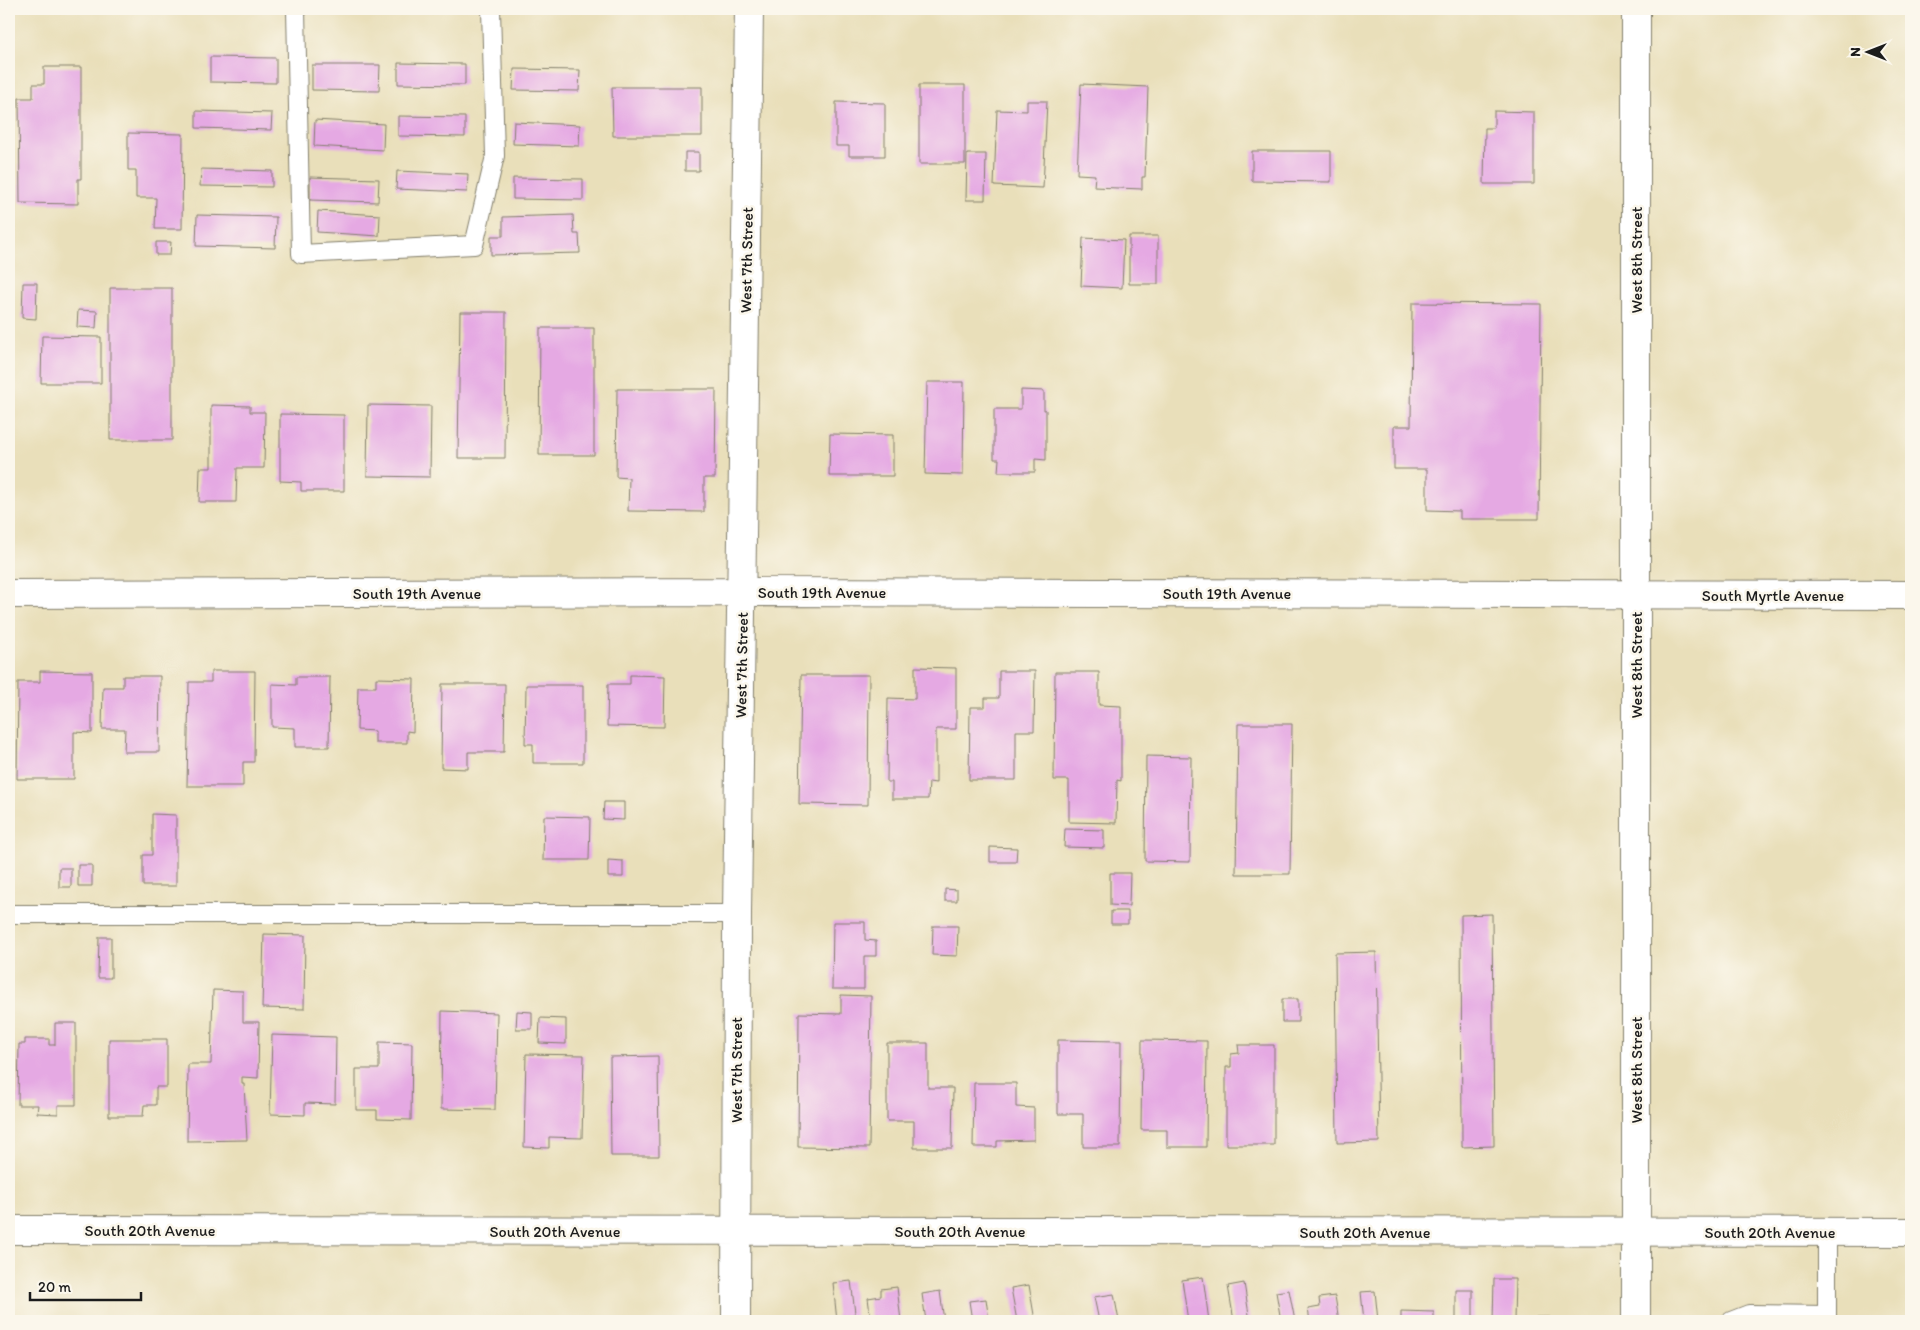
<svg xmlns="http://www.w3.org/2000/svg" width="1920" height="1330" viewBox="0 0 1920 1330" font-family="Itim,sans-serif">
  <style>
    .building { fill: #e5a9e3 }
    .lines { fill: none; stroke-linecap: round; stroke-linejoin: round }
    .lane-casing { stroke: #827e6b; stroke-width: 20 }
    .street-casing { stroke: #827e6b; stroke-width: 30 }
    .secondary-casing { stroke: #827e6b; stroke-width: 30 }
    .lane { stroke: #fff; stroke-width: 18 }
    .street { stroke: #fff; stroke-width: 28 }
    .secondary { stroke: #fff; stroke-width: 28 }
    .labels { text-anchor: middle; stroke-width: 5; stroke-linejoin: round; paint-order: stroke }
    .street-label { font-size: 16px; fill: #1c1c1c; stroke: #fbf7ec }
  </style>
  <rect width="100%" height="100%" fill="#fbf7ec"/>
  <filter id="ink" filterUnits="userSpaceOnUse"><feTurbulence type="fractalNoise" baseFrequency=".02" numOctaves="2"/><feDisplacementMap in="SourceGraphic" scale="10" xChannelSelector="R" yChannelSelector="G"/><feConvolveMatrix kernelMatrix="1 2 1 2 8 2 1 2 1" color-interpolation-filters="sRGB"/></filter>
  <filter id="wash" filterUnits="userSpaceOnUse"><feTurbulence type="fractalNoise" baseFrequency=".0096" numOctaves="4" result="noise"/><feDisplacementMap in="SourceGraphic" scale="20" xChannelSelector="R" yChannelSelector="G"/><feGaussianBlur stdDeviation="1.12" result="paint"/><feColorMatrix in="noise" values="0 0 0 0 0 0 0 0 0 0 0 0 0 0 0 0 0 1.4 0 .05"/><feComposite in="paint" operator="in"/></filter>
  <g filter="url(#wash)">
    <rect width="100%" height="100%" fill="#e9dfba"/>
    <g id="blocks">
      <path class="building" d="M 210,57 L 276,58 L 276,83 L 210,82 Z
        M 398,63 L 465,64 L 465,85 L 398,84 Z
        M 312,65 L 380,65 L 379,91 L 312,90 Z
        M 44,67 L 81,67 L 81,179 L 78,179 L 78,204 L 20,203 L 19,98 L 33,98 L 33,84 L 44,84 Z
        M 514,69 L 580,70 L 579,91 L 513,90 Z
        M 1081,84 L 1148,87 L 1145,177 L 1142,177 L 1142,189 L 1094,187 L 1095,175 L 1077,174 Z
        M 919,85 L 965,85 L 965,164 L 919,164 Z
        M 612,87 L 702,87 L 702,136 L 613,136 Z
        M 1027,101 L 1047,101 L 1043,188 L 994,186 L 997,110 L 1027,111 Z
        M 836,102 L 885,103 L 885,156 L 849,156 L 849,146 L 836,146 Z
        M 196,111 L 272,113 L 271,130 L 196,128 Z
        M 1494,111 L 1534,112 L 1534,184 L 1484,184 L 1485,128 L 1494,128 Z
        M 398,116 L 465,117 L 465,137 L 398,136 Z
        M 315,120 L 384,124 L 383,150 L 314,146 Z
        M 514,122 L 580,125 L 579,146 L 513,144 Z
        M 128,133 L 183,134 L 182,229 L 155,229 L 156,198 L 136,198 L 136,170 L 128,170 Z
        M 1252,151 L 1331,151 L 1331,182 L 1252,181 Z
        M 685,152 L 699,152 L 699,171 L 685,171 Z
        M 967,154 L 986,154 L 985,200 L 966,200 Z
        M 201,169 L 272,171 L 272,187 L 200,186 Z
        M 397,171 L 468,174 L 467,192 L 396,189 Z
        M 310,177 L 379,179 L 378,202 L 310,200 Z
        M 513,178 L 583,179 L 583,200 L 513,199 Z
        M 318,211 L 380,215 L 379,236 L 317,232 Z
        M 197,215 L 276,217 L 275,248 L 196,246 Z
        M 573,215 L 574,234 L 579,234 L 580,253 L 491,255 L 491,236 L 503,236 L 503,217 Z
        M 1129,236 L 1158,236 L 1158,284 L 1129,284 Z
        M 1083,238 L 1124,240 L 1122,288 L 1081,286 Z
        M 156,242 L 171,242 L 170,255 L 156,255 Z
        M 23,283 L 37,283 L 36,319 L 22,318 Z
        M 110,288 L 172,288 L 172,440 L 110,440 Z
        M 1412,303 L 1541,304 L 1539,519 L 1460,519 L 1460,511 L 1427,510 L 1427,469 L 1394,469 L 1394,426 L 1411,426 Z
        M 78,310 L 97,311 L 96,328 L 77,327 Z
        M 460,312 L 506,312 L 505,458 L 458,458 Z
        M 540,328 L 594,328 L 594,455 L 539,455 Z
        M 42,336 L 101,337 L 101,383 L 41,383 Z
        M 927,382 L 964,382 L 963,475 L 925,474 Z
        M 617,389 L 716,389 L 715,478 L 704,478 L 704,512 L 628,511 L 629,478 L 616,477 Z
        M 1021,390 L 1044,391 L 1044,410 L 1046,410 L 1046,460 L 1035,459 L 1035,472 L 998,472 L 999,459 L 994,459 L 994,409 L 1021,409 Z
        M 211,405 L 250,406 L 250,412 L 265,412 L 264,468 L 237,468 L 236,502 L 199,502 L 200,468 L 211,468 Z
        M 368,405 L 431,406 L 430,477 L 367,476 Z
        M 280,414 L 344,415 L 344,491 L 301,491 L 301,482 L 280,481 Z
        M 830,434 L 893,435 L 893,476 L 829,476 Z
        M 915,667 L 956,668 L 956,729 L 936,729 L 936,783 L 929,782 L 928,799 L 892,799 L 892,782 L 887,782 L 888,698 L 915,699 Z
        M 40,671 L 92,672 L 92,733 L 74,732 L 74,779 L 17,779 L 18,682 L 40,682 Z
        M 211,671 L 255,671 L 254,762 L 243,762 L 243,786 L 187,786 L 189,682 L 211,682 Z
        M 999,671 L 1035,671 L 1034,731 L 1016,731 L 1016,780 L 969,780 L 970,707 L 985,707 L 985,698 L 999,698 Z
        M 1055,672 L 1099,672 L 1099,705 L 1121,706 L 1121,781 L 1117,780 L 1116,823 L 1069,822 L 1069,780 L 1054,780 Z
        M 630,675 L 665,676 L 664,727 L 607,726 L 608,684 L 630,684 Z
        M 801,675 L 869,675 L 868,805 L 799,804 Z
        M 123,676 L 160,676 L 159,752 L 124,752 L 125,729 L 102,729 L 103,687 L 123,687 Z
        M 296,677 L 330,677 L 329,747 L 295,747 L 295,728 L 272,727 L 272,684 L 296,685 Z
        M 376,678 L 414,679 L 413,732 L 407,731 L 407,743 L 375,743 L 375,731 L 357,730 L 358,687 L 376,687 Z
        M 442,684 L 505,684 L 504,752 L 468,752 L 468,769 L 441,768 Z
        M 526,685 L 583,685 L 583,763 L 533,763 L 533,744 L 525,744 Z
        M 1238,724 L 1292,724 L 1290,874 L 1236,874 Z
        M 1146,756 L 1191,757 L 1190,862 L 1145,861 Z
        M 604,802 L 624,802 L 624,820 L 603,819 Z
        M 152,814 L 176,815 L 176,886 L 143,886 L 143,855 L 152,855 Z
        M 544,816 L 590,817 L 589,860 L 543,860 Z
        M 1065,829 L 1104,830 L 1104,848 L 1064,847 Z
        M 990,847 L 1017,848 L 1016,862 L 990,862 Z
        M 608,860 L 623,861 L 623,877 L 608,877 Z
        M 78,865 L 92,865 L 92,886 L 78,886 Z
        M 59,868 L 71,868 L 71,887 L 59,887 Z
        M 1110,873 L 1130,873 L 1129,906 L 1110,905 Z
        M 945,889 L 957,890 L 957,901 L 945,901 Z
        M 1111,911 L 1128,911 L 1128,924 L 1111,924 Z
        M 1492,914 L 1494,1146 L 1462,1147 L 1461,915 Z
        M 833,922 L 865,922 L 865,940 L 876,941 L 876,956 L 864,956 L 864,989 L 832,989 Z
        M 933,926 L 958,926 L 957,956 L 932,955 Z
        M 264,934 L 305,935 L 304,1009 L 262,1008 Z
        M 99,937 L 111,937 L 111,978 L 98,978 Z
        M 1376,952 L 1379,1142 L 1337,1143 L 1335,953 Z
        M 213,990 L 243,991 L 243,1022 L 259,1022 L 258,1078 L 242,1077 L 242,1084 L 244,1084 L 247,1140 L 187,1141 L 188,1064 L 211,1064 Z
        M 841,995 L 871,996 L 869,1148 L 798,1147 L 799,1013 L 841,1014 Z
        M 1282,999 L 1298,999 L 1298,1022 L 1282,1022 Z
        M 442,1011 L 497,1013 L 495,1110 L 441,1109 Z
        M 517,1011 L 532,1012 L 532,1029 L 516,1029 Z
        M 540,1018 L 566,1019 L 566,1044 L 539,1043 Z
        M 55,1023 L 76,1023 L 76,1105 L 58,1105 L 58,1114 L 37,1113 L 38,1105 L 18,1105 L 19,1044 L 25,1044 L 25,1039 L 49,1039 L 49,1045 L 55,1045 Z
        M 272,1035 L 336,1037 L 335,1104 L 305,1103 L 305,1115 L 270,1114 Z
        M 109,1039 L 167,1039 L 167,1087 L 156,1087 L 156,1105 L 144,1105 L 143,1116 L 109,1116 Z
        M 1058,1040 L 1121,1041 L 1120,1147 L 1083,1147 L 1083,1114 L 1058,1114 Z
        M 1142,1040 L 1207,1041 L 1206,1147 L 1167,1147 L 1167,1130 L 1141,1130 Z
        M 379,1042 L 412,1043 L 411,1120 L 377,1119 L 377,1110 L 356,1110 L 356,1069 L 379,1069 Z
        M 887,1043 L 928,1043 L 928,1088 L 953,1088 L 952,1148 L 914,1148 L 914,1121 L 887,1121 Z
        M 1238,1045 L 1274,1045 L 1274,1145 L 1226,1145 L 1226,1067 L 1231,1067 L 1231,1054 L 1239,1053 Z
        M 526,1054 L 584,1055 L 582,1138 L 549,1137 L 549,1148 L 524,1147 Z
        M 658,1056 L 659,1156 L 611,1156 L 610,1057 Z
        M 974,1083 L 1016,1083 L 1016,1107 L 1034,1108 L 1034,1140 L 997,1141 L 997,1147 L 973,1147 Z
        M 1203,1277 L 1209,1321 L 1188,1321 L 1182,1280 Z
        M 1494,1279 L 1515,1279 L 1514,1321 L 1493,1321 Z
        M 851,1281 L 856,1321 L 837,1321 L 833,1283 Z
        M 1244,1283 L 1250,1321 L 1234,1321 L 1228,1286 Z
        M 1029,1285 L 1035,1321 L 1017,1321 L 1011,1288 Z
        M 897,1287 L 901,1321 L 871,1321 L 868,1298 L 881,1296 L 881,1289 Z
        M 1289,1290 L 1295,1321 L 1281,1321 L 1276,1292 Z
        M 1456,1290 L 1473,1290 L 1473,1321 L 1456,1321 Z
        M 940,1291 L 944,1321 L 926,1321 L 922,1294 Z
        M 1375,1291 L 1378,1321 L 1364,1321 L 1361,1292 Z
        M 1114,1294 L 1119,1321 L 1099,1321 L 1094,1297 Z
        M 1335,1296 L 1339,1321 L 1310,1321 L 1308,1309 L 1320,1307 L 1319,1298 Z
        M 986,1299 L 989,1321 L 972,1321 L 969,1301 Z
        M 1401,1311 L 1434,1312 L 1434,1321 L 1401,1321 Z
        M 1536,1317 L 1550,1317 L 1550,1321 L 1536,1321 Z"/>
    </g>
  </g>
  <g filter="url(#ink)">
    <use href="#blocks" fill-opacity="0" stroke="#827e6b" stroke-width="1"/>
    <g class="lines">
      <defs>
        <path id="lane" d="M 296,9 L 301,254 L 474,245 L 495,156 L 491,9
          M 9,914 L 737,914
          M 1827,1232 L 1827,1321
          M 1731,1321 L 1749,1314 L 1827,1315"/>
        <path id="street" d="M 9,594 L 742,592 L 1911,595
          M 9,1230 L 1911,1232
          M 736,1321 L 737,914 L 749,9"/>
        <path id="secondary" d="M 1636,9 L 1636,1321"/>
      </defs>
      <use href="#lane" class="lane-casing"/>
      <use href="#street" class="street-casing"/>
      <use href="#secondary" class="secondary-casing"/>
      <use href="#lane" class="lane"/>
      <use href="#street" class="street"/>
      <use href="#secondary" class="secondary"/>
    </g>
  </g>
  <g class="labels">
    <g class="street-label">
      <text transform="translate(746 260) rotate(-89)" y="6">West 7th Street</text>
      <text transform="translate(1636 260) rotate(-90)" y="6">West 8th Street</text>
      <text x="822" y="598">South 19th Avenue</text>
      <text x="417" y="599">South 19th Avenue</text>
      <text x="1227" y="599">South 19th Avenue</text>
      <text x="1773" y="601">South Myrtle Avenue</text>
      <text transform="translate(741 665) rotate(-89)" y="6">West 7th Street</text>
      <text transform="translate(1636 665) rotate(-90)" y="6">West 8th Street</text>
      <text transform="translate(736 1070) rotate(-90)" y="6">West 7th Street</text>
      <text transform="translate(1636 1070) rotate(-90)" y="6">West 8th Street</text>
      <text x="150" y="1236">South 20th Avenue</text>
      <text x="555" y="1237">South 20th Avenue</text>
      <text x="960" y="1237">South 20th Avenue</text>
      <text x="1365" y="1238">South 20th Avenue</text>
      <text x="1770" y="1238">South 20th Avenue</text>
    </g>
  </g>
  <rect width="1920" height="1330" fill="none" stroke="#fbf7ec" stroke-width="30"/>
  <g transform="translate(1868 52) rotate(270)" stroke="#fbf7ec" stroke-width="4" paint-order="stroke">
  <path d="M0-4L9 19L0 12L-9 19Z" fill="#1c1c1c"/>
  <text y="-8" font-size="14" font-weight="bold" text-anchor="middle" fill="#1c1c1c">N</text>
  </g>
  <path d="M30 1292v8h111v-8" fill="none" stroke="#1c1c1c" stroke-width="2.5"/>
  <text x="38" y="1292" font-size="15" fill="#1c1c1c" stroke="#fbf7ec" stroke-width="4" paint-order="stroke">20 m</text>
</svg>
